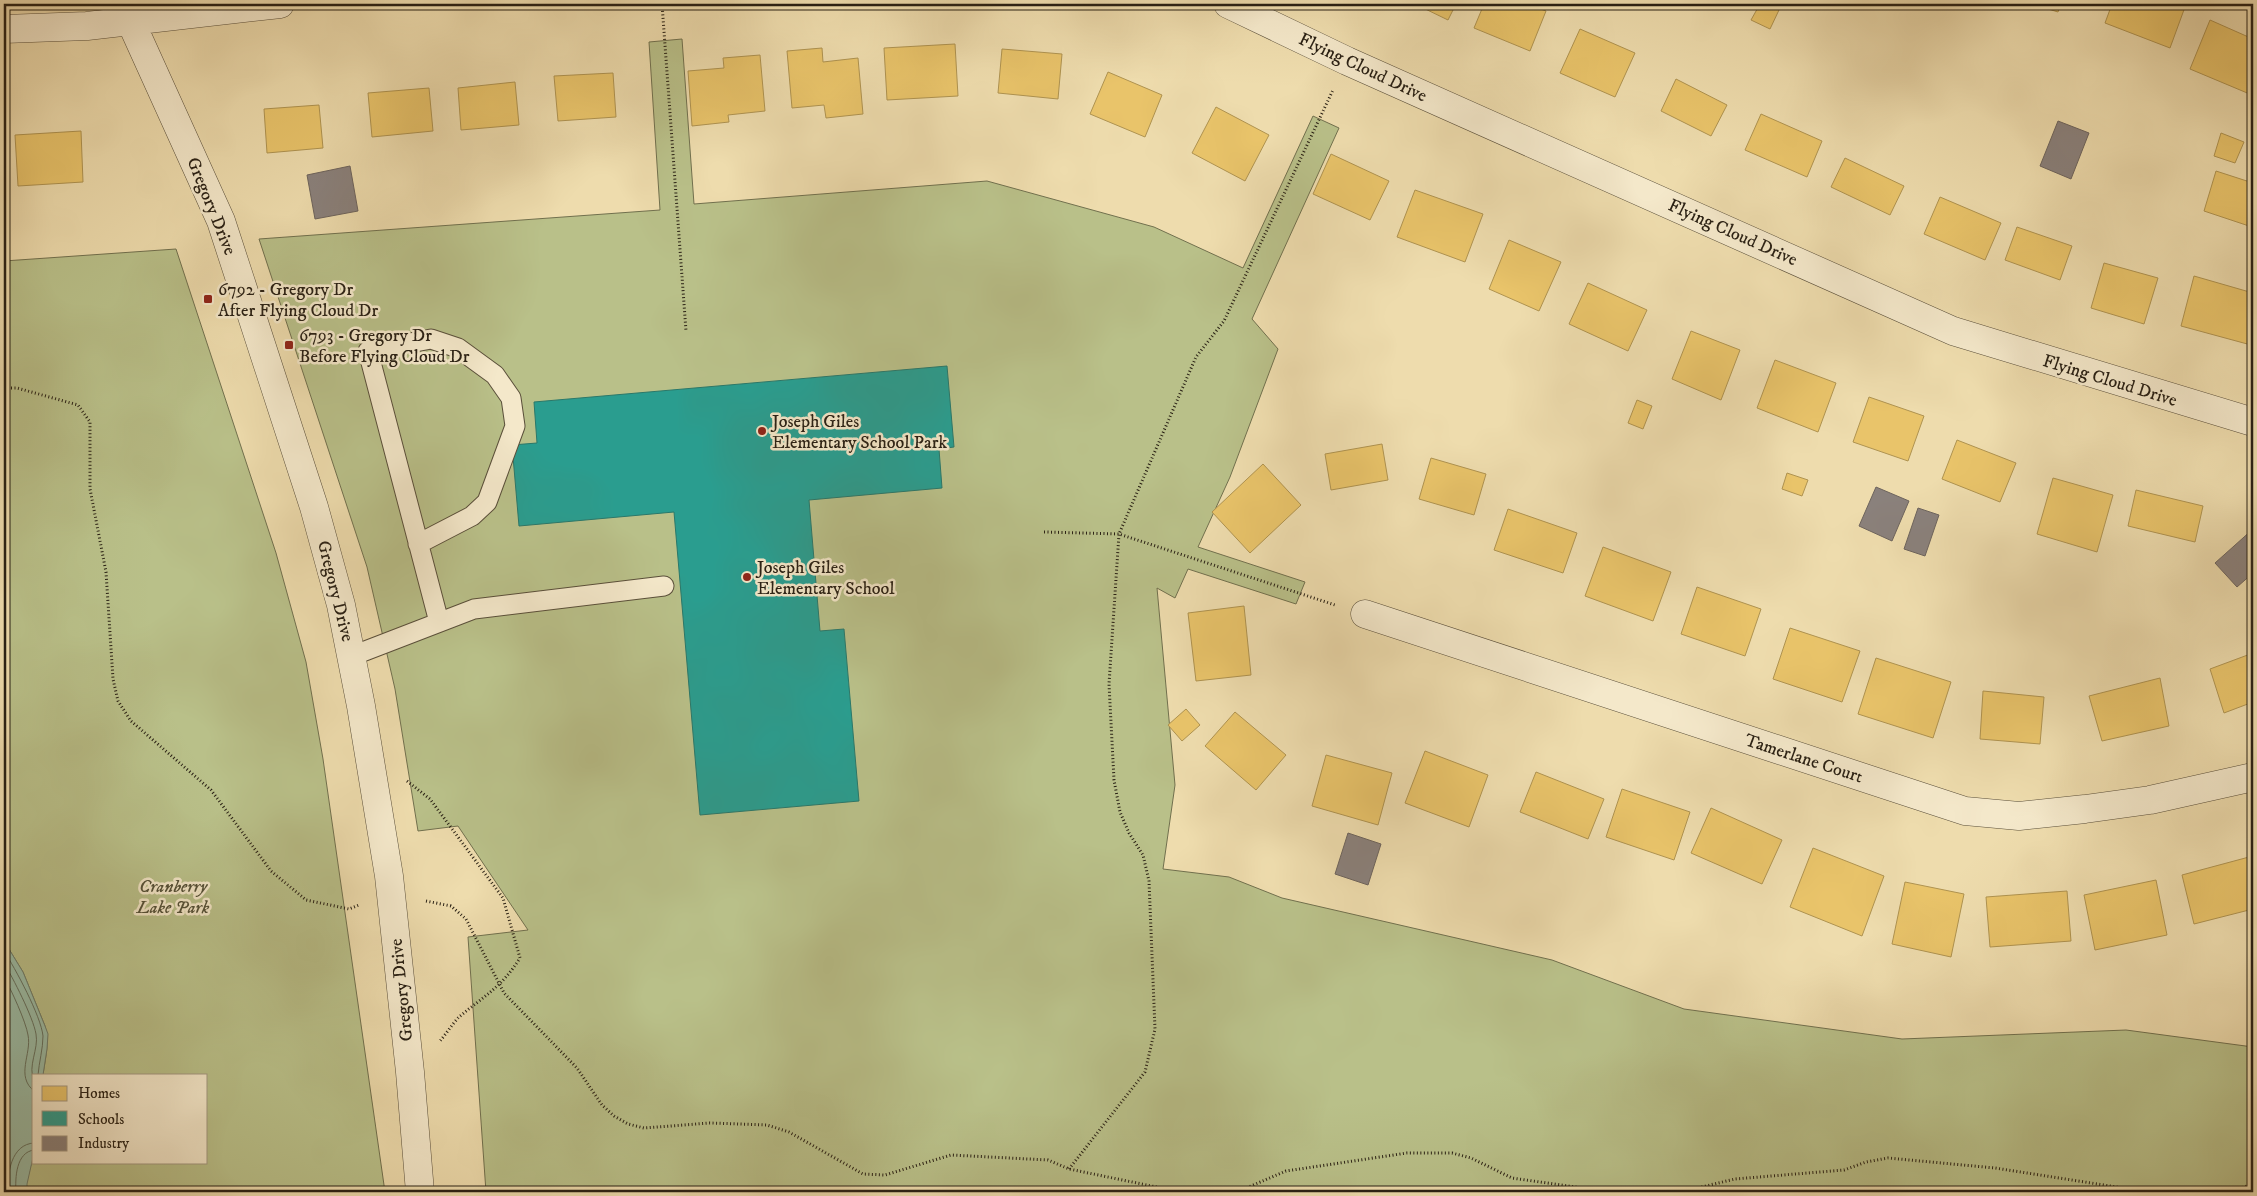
<svg xmlns="http://www.w3.org/2000/svg" width="2257" height="1196" viewBox="0 0 2257 1196" font-family="'IM FELL DW Pica',serif">
  <style>
    .green { fill: #b9c089; stroke: #71704e }
    .water { fill: #9abca6; stroke: #6d7e6c }
    .homes { fill: #e9c46a; stroke: #af9350 }
    .schools { fill: #2a9d8f; stroke: #2a786a }
    .industry { fill: #8a817c; stroke: #6d645d }
    .lines { fill: none; stroke-linecap: round; stroke-linejoin: round }
    .shore { stroke: #626e5d; stroke-width: 1 }
    .service-casing { stroke: #5a4f3a; stroke-width: 21 }
    .minor-casing { stroke: #5a4f3a; stroke-width: 29 }
    .path { stroke: #292014; stroke-width: 3; stroke-dasharray: 1 2.5; stroke-linecap: butt }
    .service { stroke: #f4e8ca; stroke-width: 19 }
    .minor { stroke: #f4e8ca; stroke-width: 28 }
    .poi-dot { fill: #8f2418; stroke: #f4e8ca; stroke-width: 2 }
    .labels { text-anchor: middle; stroke-width: 5; stroke-linejoin: round; paint-order: stroke }
    .street-label { font-size: 18px; fill: #292014; stroke: #f4e8ca }
    .poi-label { font-size: 18px; fill: #292014; stroke: #f4e8ca; text-anchor: start }
    .park-label { font-size: 18px; font-style: italic; fill: #545037; stroke: #f4e8ca }
  </style>
  <rect width="100%" height="100%" fill="#eedcad"/>
  <filter id="stains"><feTurbulence type="fractalNoise" baseFrequency=".004" numOctaves="4"/><feColorMatrix values="0 0 0 0 .2 0 0 0 0 .09 0 0 0 0 .02 0 0 0 .5 -.17"/></filter>
  <radialGradient id="worn" r=".72"><stop offset=".6" stop-color="#630" stop-opacity="0"/><stop offset="1" stop-color="#630" stop-opacity=".3"/></radialGradient>
  <path class="green" d="M 682,39 L 694,204 L 987,181 L 1154,227 L 1243,268 L 1313,116 L 1339,128 L 1252,319 L 1278,349 L 1230,477 L 1198,547 L 1305,582 L 1296,604 L 1188,569 L 1175,598 L 1157,588 L 1175,785 L 1163,869 L 1229,877 L 1282,898 L 1552,960 L 1684,1009 L 1902,1039 L 2126,1030 L 2253,1047 L 2253,1192 L 486,1192 L 468,937 L 528,930 L 458,826 L 418,831 L 395,689 L 367,567 L 259,239 L 660,210 L 649,42 Z
    M 176,249 L 276,553 L 306,662 L 323,759 L 385,1192 L 27,1192 L 26,1184 L 34,1153 L 34,1162 L 206,1162 L 206,1075 L 43,1075 C 45,1059 50,1042 45,1026 L 23,972 L 4,941 L 4,261 Z"/>
  <path class="water" d="M 4,941 L 23,972 L 45,1026 L 48,1034 L 47,1049 L 43,1075 L 34,1075 L 34,1153 L 27,1184 L 27,1192 L 4,1192 Z"/>
  <path class="homes" d="M 1415,4 L 1456,4 L 1448,20 Z
    M 1484,4 L 1528,4 L 1546,11 L 1530,51 L 1474,28 Z
    M 1760,4 L 1766,4 L 1779,10 L 1770,29 L 1751,20 Z
    M 2032,4 L 2061,4 L 2058,12 Z
    M 2112,4 L 2177,4 L 2185,7 L 2170,48 L 2105,23 Z
    M 2210,20 L 2253,39 L 2252,95 L 2190,69 Z
    M 1580,29 L 1635,53 L 1615,97 L 1560,73 Z
    M 955,44 L 958,96 L 887,100 L 884,48 Z
    M 822,48 L 823,62 L 858,58 L 863,114 L 826,118 L 824,105 L 792,108 L 787,51 Z
    M 1002,49 L 1062,54 L 1058,99 L 998,93 Z
    M 760,55 L 765,111 L 728,115 L 729,122 L 692,126 L 688,71 L 724,68 L 723,58 Z
    M 1108,72 L 1162,95 L 1145,137 L 1090,114 Z
    M 613,73 L 616,117 L 558,121 L 554,76 Z
    M 1676,79 L 1727,105 L 1711,136 L 1661,111 Z
    M 515,82 L 519,125 L 461,130 L 458,88 Z
    M 429,88 L 433,131 L 372,137 L 368,93 Z
    M 319,105 L 323,148 L 267,153 L 264,109 Z
    M 1216,107 L 1269,135 L 1245,181 L 1192,153 Z
    M 1761,114 L 1822,141 L 1807,177 L 1745,150 Z
    M 81,131 L 83,182 L 18,186 L 15,135 Z
    M 2221,133 L 2244,142 L 2235,163 L 2214,156 Z
    M 1331,154 L 1389,181 L 1370,220 L 1313,194 Z
    M 1845,158 L 1904,186 L 1890,215 L 1831,187 Z
    M 2216,171 L 2253,183 L 2253,213 L 2249,226 L 2204,211 Z
    M 1415,190 L 1483,214 L 1465,262 L 1397,237 Z
    M 1940,197 L 2001,223 L 1985,260 L 1924,234 Z
    M 2017,227 L 2072,246 L 2060,280 L 2005,260 Z
    M 1509,240 L 1561,262 L 1539,311 L 1489,289 Z
    M 2104,263 L 2158,278 L 2144,324 L 2091,308 Z
    M 2194,276 L 2253,293 L 2253,336 L 2251,345 L 2181,326 Z
    M 1588,283 L 1647,310 L 1628,351 L 1569,324 Z
    M 1691,331 L 1740,350 L 1721,400 L 1672,379 Z
    M 1775,360 L 1836,383 L 1818,432 L 1757,408 Z
    M 1869,397 L 1924,416 L 1908,461 L 1853,442 Z
    M 1637,400 L 1652,406 L 1643,429 L 1628,423 Z
    M 1957,440 L 2016,463 L 2000,502 L 1942,479 Z
    M 1382,444 L 1388,480 L 1331,490 L 1325,454 Z
    M 1431,458 L 1486,474 L 1474,515 L 1419,499 Z
    M 1263,464 L 1301,505 L 1250,553 L 1212,512 Z
    M 1787,473 L 1808,480 L 1802,496 L 1782,489 Z
    M 2053,478 L 2113,495 L 2097,552 L 2037,534 Z
    M 2136,490 L 2203,506 L 2195,542 L 2128,526 Z
    M 1508,509 L 1577,533 L 1563,573 L 1494,550 Z
    M 1603,547 L 1671,572 L 1653,621 L 1585,596 Z
    M 1697,587 L 1761,609 L 1745,656 L 1681,634 Z
    M 1244,606 L 1251,675 L 1196,681 L 1188,613 Z
    M 1790,628 L 1860,651 L 1842,702 L 1773,679 Z
    M 2253,653 L 2253,702 L 2224,713 L 2210,669 Z
    M 1876,658 L 1951,682 L 1933,738 L 1858,714 Z
    M 2160,678 L 2169,726 L 2102,741 L 2089,696 Z
    M 1983,691 L 2044,697 L 2040,744 L 1980,739 Z
    M 1186,709 L 1200,725 L 1182,741 L 1168,725 Z
    M 1235,712 L 1286,755 L 1256,790 L 1205,746 Z
    M 1425,751 L 1488,775 L 1469,827 L 1405,803 Z
    M 1326,755 L 1392,773 L 1378,825 L 1312,806 Z
    M 1536,772 L 1604,799 L 1588,839 L 1520,812 Z
    M 1622,789 L 1690,812 L 1674,860 L 1606,837 Z
    M 1711,808 L 1782,840 L 1762,884 L 1691,853 Z
    M 1813,848 L 1884,876 L 1862,936 L 1790,907 Z
    M 2249,857 L 2253,872 L 2253,909 L 2194,924 L 2182,875 Z
    M 2156,880 L 2167,935 L 2095,950 L 2084,895 Z
    M 1905,882 L 1964,894 L 1951,957 L 1892,944 Z
    M 2067,891 L 2071,941 L 1990,947 L 1986,897 Z"/>
  <path class="schools" d="M 947,366 L 954,447 L 939,449 L 942,488 L 809,500 L 820,631 L 844,629 L 859,801 L 700,815 L 674,512 L 519,526 L 512,445 L 537,443 L 534,402 Z"/>
  <path class="industry" d="M 2058,121 L 2089,133 L 2071,179 L 2040,166 Z
    M 350,166 L 358,211 L 315,219 L 307,175 Z
    M 1876,487 L 1909,501 L 1892,541 L 1859,526 Z
    M 1918,508 L 1939,515 L 1925,556 L 1904,549 Z
    M 2253,529 L 2253,573 L 2237,587 L 2215,563 Z
    M 1348,833 L 1381,844 L 1368,885 L 1335,874 Z"/>
  <g class="lines">
    <path class="shore" d="M 4,951 C 15,968 41,1016 43,1036 C 43,1049 39,1062 38,1075
      M 4,963 C 13,978 33,1017 36,1034 C 39,1049 27,1067 34,1080
      M 4,977 C 11,989 26,1022 28,1035 C 32,1054 15,1076 34,1091
      M 8,1192 C 7,1174 11,1144 34,1143
      M 16,1192 C 15,1178 16,1152 34,1150"/>
    <defs>
      <path id="service" d="M 418,544 L 472,516 L 487,502 L 515,426 L 511,398 L 495,375 L 458,348 L 431,339 L 368,351 L 439,622
        M 352,656 L 474,609 L 664,586"/>
      <path id="minor" d="M 1228,4 L 1347,61 L 1953,331 L 2253,422
        M 130,20 L 221,221 L 314,507 L 341,605 L 361,706 L 389,876 L 410,1072 L 420,1192
        M 4,29 L 87,26 L 280,4
        M 1365,614 L 1965,811 L 2019,816 L 2085,809 L 2150,800 L 2253,777"/>
    </defs>
    <use href="#service" class="service-casing"/>
    <use href="#minor" class="minor-casing"/>
    <path class="path" d="M 662,4 L 686,331
      M 4,388 L 17,388 L 78,405 L 90,422 L 90,489 L 106,572 L 113,679 L 118,701 L 131,721 L 211,790 L 271,871 L 306,900 L 349,909 L 359,905
      M 1044,532 L 1119,534 L 1335,605
      M 407,781 L 430,799 L 503,898 L 520,958 C 502,987 484,996 459,1017 C 454,1022 446,1034 440,1041
      M 426,901 L 451,906 L 466,919 L 504,993 L 577,1068 L 602,1105 L 614,1116 L 628,1124 L 644,1128 L 710,1123 L 767,1125 L 789,1132 L 863,1174 L 885,1175 L 951,1155 L 1048,1160 L 1069,1169 L 1171,1190 L 1191,1192
      M 1069,1169 L 1145,1072 L 1155,1029 L 1149,881 L 1143,855 L 1129,833 L 1120,812 L 1114,780 L 1109,684 L 1119,534 L 1196,357 L 1224,321 L 1333,90
      M 1237,1192 L 1286,1171 L 1407,1153 L 1452,1153 L 1471,1158 L 1512,1178 L 1610,1192
      M 1653,1192 L 1689,1190 L 1735,1179 L 1844,1170 L 1866,1162 L 1888,1158 L 1995,1168 L 2123,1188 L 2174,1192
      M 2229,1192 L 2253,1184"/>
    <use href="#service" class="service"/>
    <use href="#minor" class="minor"/>
  </g>
  <g class="poi-dot">
    <rect x="203" y="294" width="10" height="10" rx="2.5"/>
    <rect x="284" y="340" width="10" height="10" rx="2.5"/>
    <circle cx="762" cy="431" r="5"/>
    <circle cx="747" cy="577" r="5"/>
  </g>
  <g class="labels">
    <g class="street-label">
      <text transform="translate(1363 67) rotate(25)" y="6">Flying Cloud Drive</text>
      <text transform="translate(212 206) rotate(68)" y="6">Gregory Drive</text>
      <text transform="translate(1733 232) rotate(24)" y="6">Flying Cloud Drive</text>
      <text transform="translate(2110 380) rotate(17)" y="6">Flying Cloud Drive</text>
      <text transform="translate(336 591) rotate(76)" y="6">Gregory Drive</text>
      <text transform="translate(1804 758) rotate(18)" y="6">Tamerlane Court</text>
      <text transform="translate(401 990) rotate(-96)" y="6">Gregory Drive</text>
    </g>
    <g class="poi-label">
      <text x="218" y="295">6792 - Gregory Dr<tspan x="218" dy="21">After Flying Cloud Dr</tspan></text>
      <text x="299" y="341">6793 - Gregory Dr<tspan x="299" dy="21">Before Flying Cloud Dr</tspan></text>
      <text x="772" y="427">Joseph Giles<tspan x="772" dy="21">Elementary School Park</tspan></text>
      <text x="757" y="573">Joseph Giles<tspan x="757" dy="21">Elementary School</tspan></text>
    </g>
    <g class="park-label">
      <text x="173" y="892">Cranberry<tspan x="173" dy="21">Lake Park</tspan></text>
    </g>
  </g>
  <rect width="2257" height="1196" fill="none" stroke="#eedcad" stroke-width="20"/>
  <rect x="5" y="5" width="2247" height="1186" fill="none" stroke="#292014" stroke-width="2.5"/>
  <rect x="10" y="10" width="2237" height="1176" fill="none" stroke="#292014"/>
  <rect x="32" y="1074" width="175" height="90" fill="#f4e8ca" stroke="#a39881"/>
  <rect x="42" y="1086" width="25" height="15" fill="#e9c46a" stroke="#a39881"/>
  <text x="78" y="1098" font-size="15" fill="#292014">Homes</text>
  <rect x="42" y="1111" width="25" height="15" fill="#2a9d8f" stroke="#a39881"/>
  <text x="78" y="1124" font-size="15" fill="#292014">Schools</text>
  <rect x="42" y="1136" width="25" height="15" fill="#8a817c" stroke="#a39881"/>
  <text x="78" y="1148" font-size="15" fill="#292014">Industry</text>
  <rect width="100%" height="100%" filter="url(#stains)"/>
  <rect width="100%" height="100%" fill="url(#worn)"/>
</svg>
